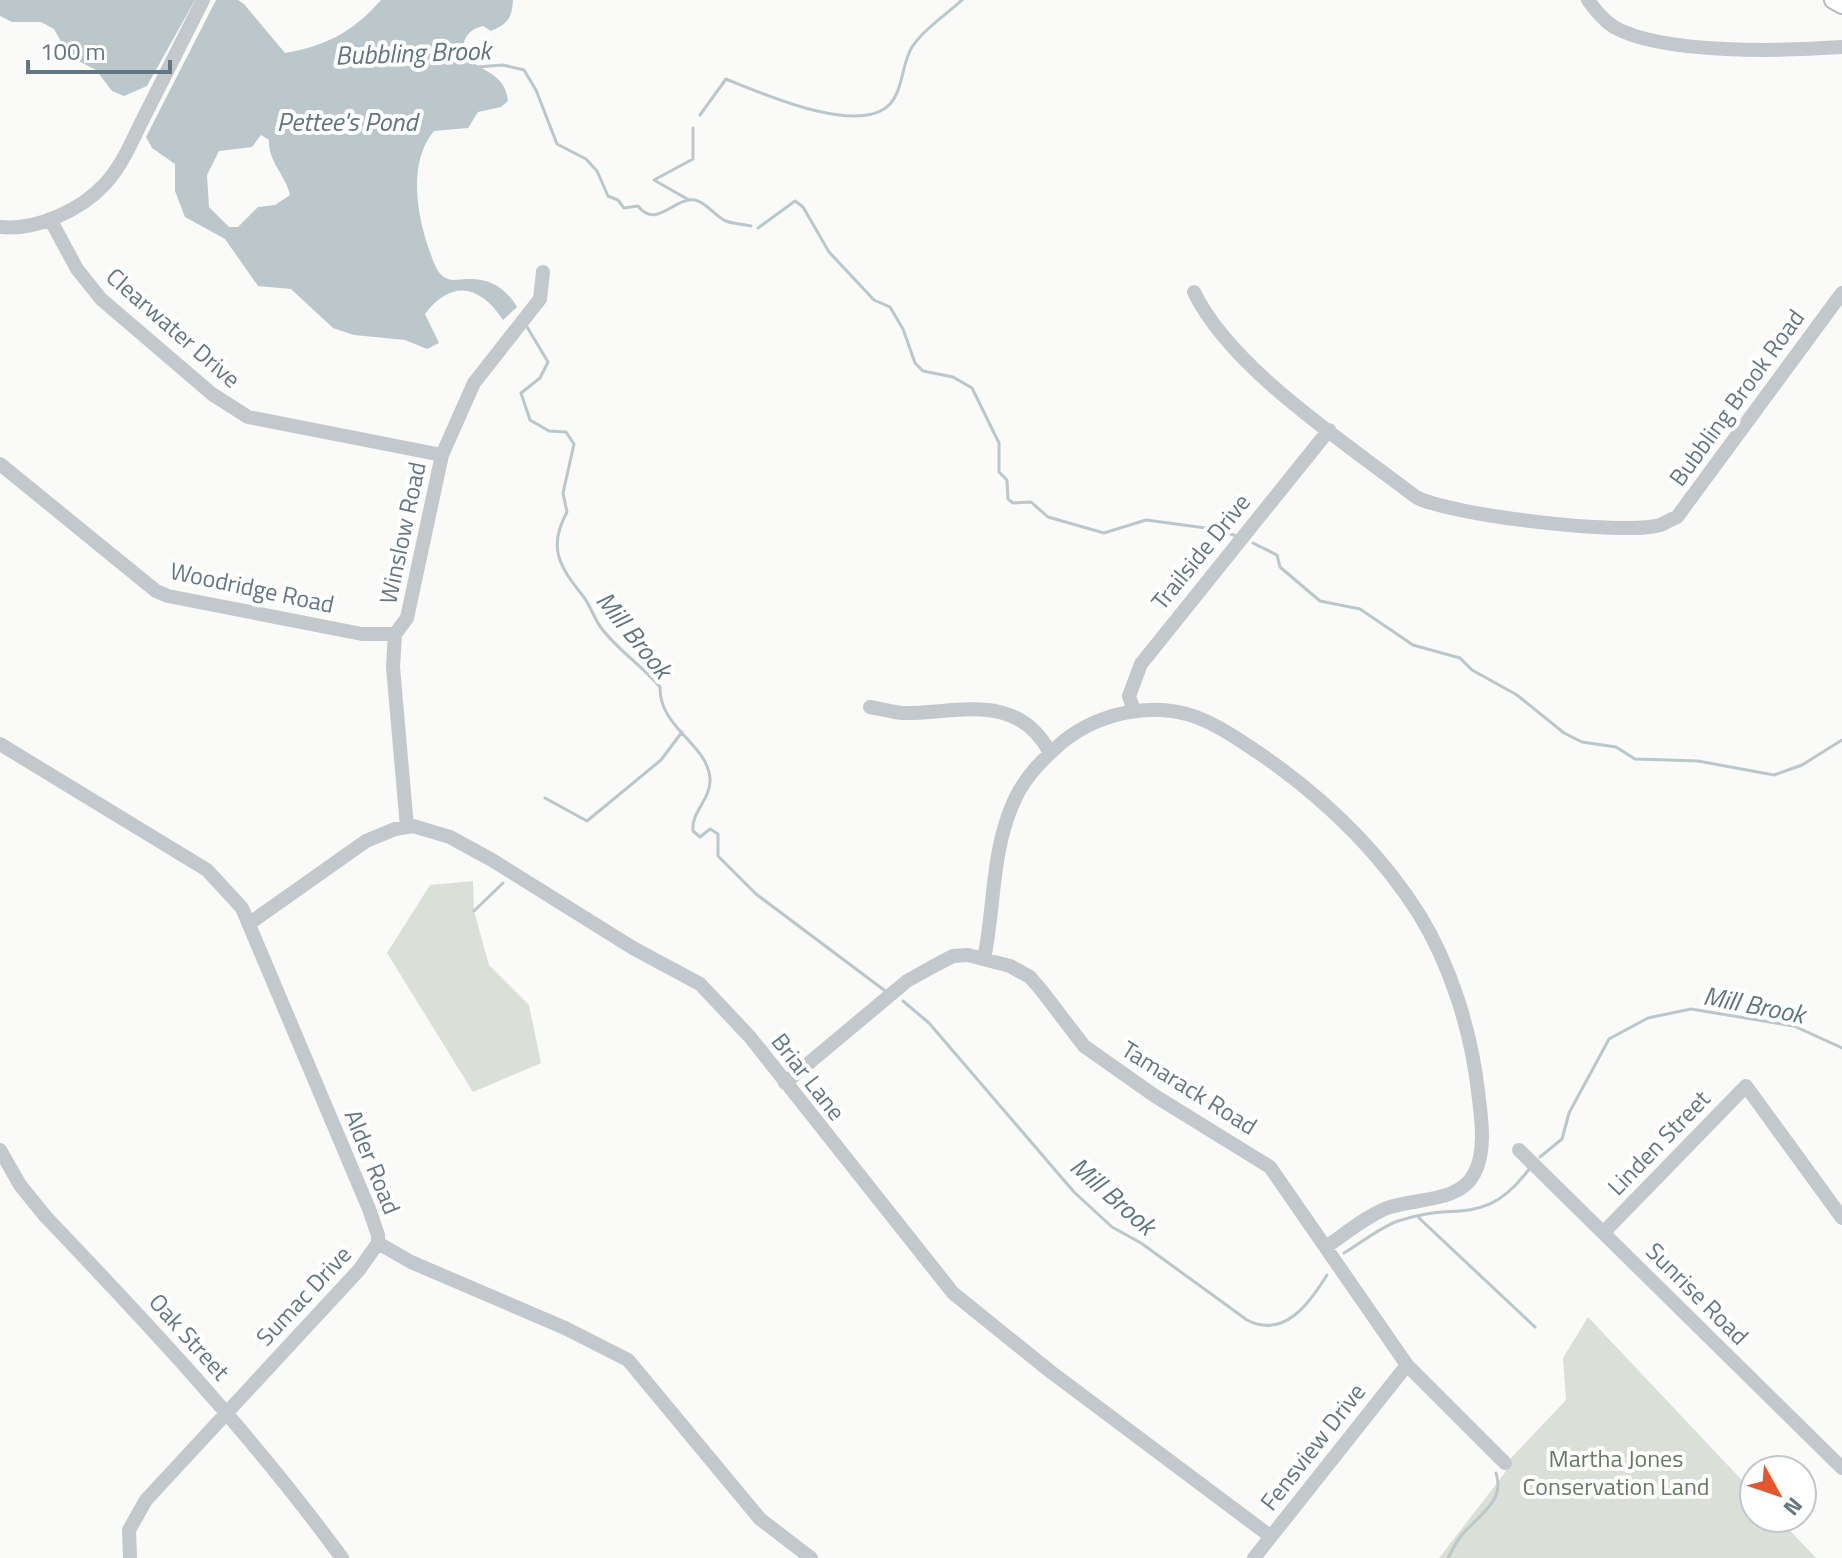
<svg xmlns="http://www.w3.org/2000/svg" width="1842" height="1558" viewBox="0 0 1842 1558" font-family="'Titillium Web',sans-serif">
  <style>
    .green { fill: #dadfd7 }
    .water { fill: #bbc7cb; fill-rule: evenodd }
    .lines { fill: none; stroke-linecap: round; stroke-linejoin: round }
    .stream { stroke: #bbc7cb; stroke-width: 3 }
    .major-casing { stroke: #b5babe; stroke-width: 20 }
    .minor { stroke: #c3c8cc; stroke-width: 14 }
    .major { stroke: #fff; stroke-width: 16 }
    .labels { text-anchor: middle; stroke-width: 8; stroke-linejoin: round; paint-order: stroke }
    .street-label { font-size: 24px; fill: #657683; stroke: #fff }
    .park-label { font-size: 24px; fill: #687a64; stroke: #fff }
    .water-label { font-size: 26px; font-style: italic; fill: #60757c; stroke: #fff }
  </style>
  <rect width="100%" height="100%" fill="#fafaf8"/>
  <path class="green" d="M 473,881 L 474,911 L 489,965 L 529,1005 L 541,1063 L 473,1092 L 387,953 L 430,885 Z
    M 1588,1317 L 1754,1493 L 1754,1518 L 1778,1518 L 1816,1558 L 1439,1558 L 1504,1474 L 1512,1457 L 1566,1400 L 1563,1358 Z"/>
  <path class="water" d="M 0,0 L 195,0 L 147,86 L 124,96 L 112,91 L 96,70 L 69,56 L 54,29 L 41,22 L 12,22 L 0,16 Z
    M 216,0 L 238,0 L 244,4 L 285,53 C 326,46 353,32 381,0 L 513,0 C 512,18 508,24 491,31 L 483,26 C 468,30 464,37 462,52 C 478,73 505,70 508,101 L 501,107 L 478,112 L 468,128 L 434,131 C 407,163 417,218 431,255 C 434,263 438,276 448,279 C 453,281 462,279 467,279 C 489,278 505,287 517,307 L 503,320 C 481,286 452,278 425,314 L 439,343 L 427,349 L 405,340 L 354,335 L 333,328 L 291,289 L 258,286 L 225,239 L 185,217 L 175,191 L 175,164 L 152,148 L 146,137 ZM 261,135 L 269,140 C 268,162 285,174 290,195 L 275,205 L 258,207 L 238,227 L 229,227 L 209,207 L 207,175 L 219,151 L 252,147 Z"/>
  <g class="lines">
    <path class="stream" d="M 477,67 L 503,65 L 524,70 L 536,90 L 557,144 L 586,159 L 597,171 L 608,196 L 618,200 L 624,208 L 638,206 C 657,230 673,197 695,200 C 706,202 716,217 726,221 C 734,224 743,224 751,226
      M 700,115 L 726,79 C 761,93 859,137 890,104 C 903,90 902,63 912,47 C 924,29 947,14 962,0
      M 689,200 L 654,180 L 693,159 L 693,128
      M 758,228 L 795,201 L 803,207 L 829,252 L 874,300 L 890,307 L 903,329 L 915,363 L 923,371 L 953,377 L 972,388 L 999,443 L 999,472 L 1007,480 L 1008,499 L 1013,503 L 1031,502 L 1048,517 L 1104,533 L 1146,520 L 1221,530 L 1236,536
      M 527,327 L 548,362 L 540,378 L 521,393 L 530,420 L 549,431 L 566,432 L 574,444 L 563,493 L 567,512 C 547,548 560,567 583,596 C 591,606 594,619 602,629 C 618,650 642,666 660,687 C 659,728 708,744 710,779 C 711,800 691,811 693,831 L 700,837 L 710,829 L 718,834 L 718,856 L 756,894 L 884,990
      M 1253,543 L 1277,555 L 1280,567 L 1320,601 L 1360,609 L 1413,645 L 1460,658 L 1472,670 L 1517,695 L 1564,733 L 1582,742 L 1616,747 L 1635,759 L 1698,761 L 1774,775 L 1802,765 L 1842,740
      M 545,798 L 587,821 L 661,760 L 682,732
      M 474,911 L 503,883
      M 903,1001 L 929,1023 L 1074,1192 L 1112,1227 L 1141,1243 L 1247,1320 C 1284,1339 1309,1304 1327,1275
      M 1540,1157 L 1562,1139 L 1569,1113 L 1609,1039 L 1648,1018 L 1691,1009 L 1794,1026 L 1842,1048
      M 1419,1218 L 1535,1327
      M 1344,1253 C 1361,1243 1379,1228 1398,1221 C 1457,1200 1484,1230 1530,1168
      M 1448,1558 C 1452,1551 1456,1542 1461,1536 C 1476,1517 1506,1502 1496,1473"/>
    <defs>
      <path id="major" d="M 1833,0 L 1842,5"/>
    </defs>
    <use href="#major" class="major-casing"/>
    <path class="minor" d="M 1588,0 C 1595,10 1603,20 1614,27 C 1663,55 1786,51 1842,47
      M 50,219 L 77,269 L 101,299 L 212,394 L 248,417 L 442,455
      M 0,227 C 36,231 81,210 105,184 C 123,165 133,138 145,115 C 164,77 184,38 203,0
      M 1194,292 C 1231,369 1347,444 1416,497 C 1449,515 1624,536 1660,525 C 1666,523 1671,519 1677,517 L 1842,293
      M 0,464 L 156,591 L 168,596 L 362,634 L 395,634
      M 870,707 C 881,709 892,712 902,713 C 957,714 1017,690 1050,753
      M 1134,711 L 1129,696 L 1141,664 L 1329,430
      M 0,744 L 207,870 L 242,908 L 369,1209 L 378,1235 L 378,1243 L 411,1262 L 565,1328 L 628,1360 L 760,1519 L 811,1558
      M 407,827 L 393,667 L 395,634 L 407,618 L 442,455 L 474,383 L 540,299 L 543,272
      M 250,923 L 366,841 L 395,829 L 413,826 L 450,837 L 492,860 L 633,948 L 700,984 L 750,1037 L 953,1293 L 1051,1372 L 1270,1536
      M 984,959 C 995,906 991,850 1015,799 C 1026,775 1045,757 1065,740 C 1100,713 1153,701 1196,717 C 1218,725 1239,740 1259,753 C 1323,797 1377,848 1419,914 C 1451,966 1471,1031 1478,1091 C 1481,1116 1487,1151 1474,1174 C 1459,1203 1414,1198 1387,1208 C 1365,1217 1345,1234 1326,1247
      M 785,1083 L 907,981 L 932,967 L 953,956 L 968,955 L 1010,966 L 1030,977 L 1042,991 L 1084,1046 L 1155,1096 L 1270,1167 L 1407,1365 L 1505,1463
      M 0,1150 L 20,1185 L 46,1217 C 151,1327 253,1436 342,1558
      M 1519,1150 L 1842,1468
      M 1604,1232 L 1746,1086 L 1842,1218
      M 130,1558 L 129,1530 L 146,1500 L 359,1270 L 378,1243
      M 1254,1558 L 1407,1365"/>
    <use href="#major" class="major"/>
  </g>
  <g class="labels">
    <g class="street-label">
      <text transform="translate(173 328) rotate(41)" y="8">Clearwater Drive</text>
      <text transform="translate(1737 398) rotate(-54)" y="8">Bubbling Brook Road</text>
      <text transform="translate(403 533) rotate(-78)" y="8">Winslow Road</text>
      <text transform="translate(1201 552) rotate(-51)" y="8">Trailside Drive</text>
      <text transform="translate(252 588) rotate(12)" y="8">Woodridge Road</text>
      <text transform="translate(808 1077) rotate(52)" y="8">Briar Lane</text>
      <text transform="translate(1189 1088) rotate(32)" y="8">Tamarack Road</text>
      <text transform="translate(1659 1143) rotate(-46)" y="8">Linden Street</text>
      <text transform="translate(372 1162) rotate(68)" y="8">Alder Road</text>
      <text transform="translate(1697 1294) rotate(45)" y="8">Sunrise Road</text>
      <text transform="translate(304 1296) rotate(-47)" y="8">Sumac Drive</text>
      <text transform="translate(189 1337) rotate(48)" y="8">Oak Street</text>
      <text transform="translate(1313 1447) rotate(-52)" y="8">Fensview Drive</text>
    </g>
    <g class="park-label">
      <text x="1616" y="1467">Martha Jones<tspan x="1616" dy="28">Conservation Land</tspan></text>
    </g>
    <g class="water-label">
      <text transform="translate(413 53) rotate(-2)" y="9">Bubbling Brook</text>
      <text x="347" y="131">Pettee's Pond</text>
      <text transform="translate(634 635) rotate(51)" y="9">Mill Brook</text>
      <text transform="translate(1754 1005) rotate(11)" y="9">Mill Brook</text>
      <text transform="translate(1113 1196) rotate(41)" y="9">Mill Brook</text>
    </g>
  </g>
  <g transform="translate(1778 1494) rotate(130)"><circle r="38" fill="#ffffff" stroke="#c1c8cd" stroke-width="2"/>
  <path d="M0-6L14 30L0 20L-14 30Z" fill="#e4572e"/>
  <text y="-12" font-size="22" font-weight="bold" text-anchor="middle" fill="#657683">N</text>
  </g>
  <path d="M28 60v12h142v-12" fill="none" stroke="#657683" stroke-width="4"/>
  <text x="40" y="60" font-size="24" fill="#657683" stroke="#ffffff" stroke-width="6" paint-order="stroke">100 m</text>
</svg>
